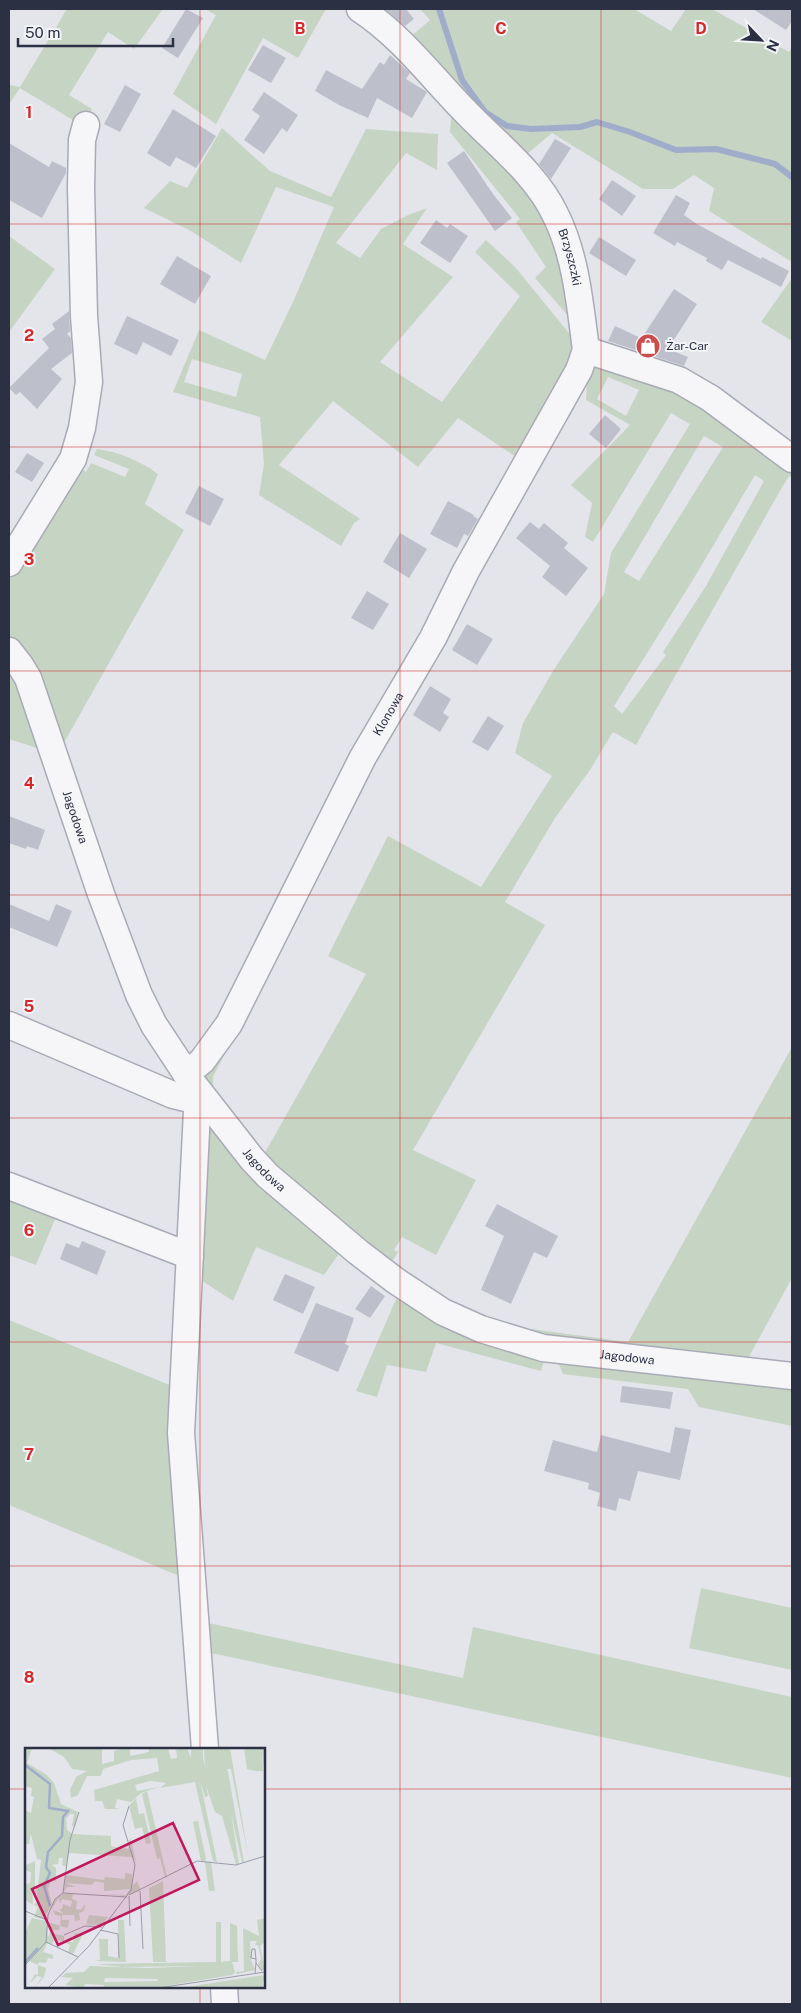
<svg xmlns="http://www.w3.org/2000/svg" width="801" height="2013" viewBox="0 0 801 2013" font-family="'Public Sans',sans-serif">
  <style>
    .green { fill: #c6d4c4; fill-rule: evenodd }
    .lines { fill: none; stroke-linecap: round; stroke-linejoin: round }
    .stream { stroke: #9fadca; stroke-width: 6 }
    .building { fill: #bdc0cb }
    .minor-casing { stroke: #a8abb5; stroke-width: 29 }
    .minor { stroke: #f6f6f9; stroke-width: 26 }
    .grid { fill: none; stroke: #d62828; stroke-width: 1; stroke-opacity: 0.55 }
    .labels { text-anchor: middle; stroke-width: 4; stroke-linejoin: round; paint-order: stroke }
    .street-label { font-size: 12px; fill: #2b3043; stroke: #f3f4f8 }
    .poi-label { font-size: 12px; fill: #2b3043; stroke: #f3f4f8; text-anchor: start }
    .inset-river { fill: none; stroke: #9fadca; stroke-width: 2.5 }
    .inset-road { fill: none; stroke: #999da8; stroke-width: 1 }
    .view { fill: #c2185b; fill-opacity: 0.15; stroke: #c2185b; stroke-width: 2.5 }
    .inset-edge { fill: none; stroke: #2b3043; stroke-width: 2.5 }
    .grid-label { font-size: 16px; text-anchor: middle; font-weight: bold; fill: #d62828; stroke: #f3f4f8; stroke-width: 4; stroke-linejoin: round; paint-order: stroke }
  </style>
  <rect width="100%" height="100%" fill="#e3e5eb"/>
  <path class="green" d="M 67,9 L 163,9 L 134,49 L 108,32 L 69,95 L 92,109 L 81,125 L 20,88 L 9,104 L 9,85 L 20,87 Z
    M 205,9 L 326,9 L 298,58 L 263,38 L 216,124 L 173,94 L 216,15 Z
    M 420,9 L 634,9 L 671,31 L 686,9 L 712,9 L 789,52 L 792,47 L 792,262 L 709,211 L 714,188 L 694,175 L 673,189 L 643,189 L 552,133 L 522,158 L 408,39 L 430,20 Z
    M 452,106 L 545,212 L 578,327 L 535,278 L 546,267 L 516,222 L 520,219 L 450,132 Z
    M 222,128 L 270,171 L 331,197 L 366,129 L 438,134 L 437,170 L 406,153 L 336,243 L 360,258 L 381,229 L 408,215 L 427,208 L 403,244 L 453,277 L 380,362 L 442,402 L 520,296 L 475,252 L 486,240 L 515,267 L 577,343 L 577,352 L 516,457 L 458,418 L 418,467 L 333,401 L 279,465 L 360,519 L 354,523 L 341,546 L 259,495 L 264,464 L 260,417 L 173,392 L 199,330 L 265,360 L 293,302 L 334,207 L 276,187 L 241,263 L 191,231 L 144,208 L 170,181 L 187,188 ZM 192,359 L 242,374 L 236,397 L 184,382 Z
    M 9,236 L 55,269 L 9,332 Z
    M 792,278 L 792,341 L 761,322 Z
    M 588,364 L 672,383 L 792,466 L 792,478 L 789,476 L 780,491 L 636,745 L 613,732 L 590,770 L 555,818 L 505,902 L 545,925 L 413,1150 L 476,1180 L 436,1255 L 402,1237 L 394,1250 L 398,1252 L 388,1268 L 280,1180 L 205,1089 L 206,1077 L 210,1064 L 346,814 L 213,1077 L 213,1087 L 263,1156 L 366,974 L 328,956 L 388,836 L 481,887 L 552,776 L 515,753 L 523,723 L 553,671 L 604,594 L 611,553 L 690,424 L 671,413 L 593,542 L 585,537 L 592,503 L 571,485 L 630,425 L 586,400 ZM 608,377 L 639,390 L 626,416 L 597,399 ZM 704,436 L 723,447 L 639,581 L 624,572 ZM 755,475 L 764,481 L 706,586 L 663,652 L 666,655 L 622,714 L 614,706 L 694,578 Z
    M 97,449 C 119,452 140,461 158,474 L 145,504 L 184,530 L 61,748 L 9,638 L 9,569 L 73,464 L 86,472 L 91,463 L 125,477 L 129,469 L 94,455 Z
    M 9,658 L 43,750 L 9,739 Z
    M 792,1047 L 792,1278 L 744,1366 L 528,1335 L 531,1329 L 628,1342 Z
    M 201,1115 L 343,1248 L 324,1275 L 256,1247 L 233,1301 L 193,1275 Z
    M 9,1192 L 58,1212 L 36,1265 L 9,1255 Z
    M 400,1290 L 545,1357 L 541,1371 L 436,1343 L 426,1372 L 387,1365 L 377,1397 L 356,1391 Z
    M 9,1320 L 177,1388 L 184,1578 L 9,1505 Z
    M 558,1362 L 792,1385 L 792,1426 L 699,1407 L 688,1389 L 563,1374 Z
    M 701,1588 L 792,1608 L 792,1670 L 689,1648 Z
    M 199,1621 L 463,1678 L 473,1627 L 792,1697 L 792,1778 L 202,1651 Z"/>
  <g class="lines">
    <path class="stream" d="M 439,9 L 462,80 L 485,112 L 507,126 L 531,129 L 580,127 L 597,122 L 630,132 L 676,150 L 716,149 L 775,164 L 792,177"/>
  </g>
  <path class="building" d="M 186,9 L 203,18 L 178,58 L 162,48 Z
    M 385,9 L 406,9 L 414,19 L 405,26 Z
    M 753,9 L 792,9 L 792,21 L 786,30 Z
    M 263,45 L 286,58 L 271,83 L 248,70 Z
    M 390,55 L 410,73 L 406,79 L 427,92 L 412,118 L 377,98 L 368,118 L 339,105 L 315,91 L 326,70 L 362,89 L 380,62 L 384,65 Z
    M 125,85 L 141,94 L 120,132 L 104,124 Z
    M 264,92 L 298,115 L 287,132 L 282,128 L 264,154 L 244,140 L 260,116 L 252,110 Z
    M 173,109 L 216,136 L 196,168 L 176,157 L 170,167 L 147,153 Z
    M 555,139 L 571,148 L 551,179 L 539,164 Z
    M 9,143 L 49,167 L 52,161 L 66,168 L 66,173 L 42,218 L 9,200 Z
    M 464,151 L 493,194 L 512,218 L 495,231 L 447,163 Z
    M 612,180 L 636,196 L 622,216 L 599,199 Z
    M 676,195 L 690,203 L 684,215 L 697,224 L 761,259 L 762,257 L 789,271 L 781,287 L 728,260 L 722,270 L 706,261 L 707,258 L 677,242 L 675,246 L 653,233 Z
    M 436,220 L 447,228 L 450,224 L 468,236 L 450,263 L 420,243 Z
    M 599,237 L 636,260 L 626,276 L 589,253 Z
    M 177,256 L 211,276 L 195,304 L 160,284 Z
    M 674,289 L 697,304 L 668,349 L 688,357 L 684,366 L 608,341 L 615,326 L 641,338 L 643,336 Z
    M 69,311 L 70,331 L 67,334 L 71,338 L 72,353 L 51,369 L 62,379 L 37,409 L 20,392 L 16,395 L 9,388 L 49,348 L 42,339 L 55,329 L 52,324 Z
    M 127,316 L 179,340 L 171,356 L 143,342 L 137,355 L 114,344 Z
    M 605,415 L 621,429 L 606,448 L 589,434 Z
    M 27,453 L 44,463 L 32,482 L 15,472 Z
    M 199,486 L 224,499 L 210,526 L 185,513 Z
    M 448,501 L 474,515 L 473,516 L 478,519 L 468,536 L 464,534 L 457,548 L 430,534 Z
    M 530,522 L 539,529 L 544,523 L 568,543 L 564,548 L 588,568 L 566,596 L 542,577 L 550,566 L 516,538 Z
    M 400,533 L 427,549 L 409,578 L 383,562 Z
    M 367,591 L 389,604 L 373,630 L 351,618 Z
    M 467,624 L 493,639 L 477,665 L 452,650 Z
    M 430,686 L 451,699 L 443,713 L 449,717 L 440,732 L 413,715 Z
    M 488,716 L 504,726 L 488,751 L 472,742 Z
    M 9,816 L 45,830 L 38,850 L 27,846 L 26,849 L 9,843 Z
    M 9,904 L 49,921 L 56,904 L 72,911 L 57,947 L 9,927 Z
    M 497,1204 L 558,1236 L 547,1258 L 534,1252 L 511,1304 L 481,1290 L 504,1236 L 485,1226 Z
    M 82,1241 L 106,1251 L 97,1275 L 60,1259 L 66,1243 L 79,1248 Z
    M 285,1274 L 315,1287 L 303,1314 L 273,1300 Z
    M 371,1286 L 385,1296 L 370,1318 L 355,1309 Z
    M 316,1303 L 354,1318 L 345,1344 L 349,1346 L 338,1372 L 294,1353 Z
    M 622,1386 L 673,1392 L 670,1409 L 620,1402 Z
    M 675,1427 L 691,1430 L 680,1480 L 638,1471 L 630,1501 L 619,1498 L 616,1511 L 597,1506 L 600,1493 L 588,1489 L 589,1483 L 544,1471 L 553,1440 L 597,1452 L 601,1435 L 670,1453 Z"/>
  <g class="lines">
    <defs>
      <g id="minor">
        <path id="s1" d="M 360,9 C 400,35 430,75 463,109 C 493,141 536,173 555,214 C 576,255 580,305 586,350 L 679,380 L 710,398 L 792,459"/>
        <path d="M 9,563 L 73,459 L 82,428 L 89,382 L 84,316 L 81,188 L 82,140 L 86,125"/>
        <path id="s2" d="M 9,651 L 20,665 L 28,678 L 101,894 L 139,995 L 154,1025 L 191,1081 L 252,1159 L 268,1176 L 358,1252 L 396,1281 L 443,1312 L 481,1329 L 543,1348 L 792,1376"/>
        <path d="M 9,1025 L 173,1095 L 185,1098 L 199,1098"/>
        <path id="s3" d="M 186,1074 L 202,1061 L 229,1024 L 363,757 L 433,638 L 466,571 L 579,370 L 586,350"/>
        <path d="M 200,1093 L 197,1111 L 181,1433 L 205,1749"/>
        <path d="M 9,1186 L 190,1256"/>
        <path d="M 224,1987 L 225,2004"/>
      </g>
    </defs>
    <use href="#minor" class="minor-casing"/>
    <use href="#minor" class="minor"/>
  </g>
  <path class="grid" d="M 200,9 L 200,1749M 400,9 L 400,2004M 601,9 L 601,2004M 9,224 L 792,224M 9,447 L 792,447M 9,671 L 792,671M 9,895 L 792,895M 9,1118 L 792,1118M 9,1342 L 792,1342M 9,1566 L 792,1566M 9,1789 L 26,1789M 264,1789 L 792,1789M 200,1987 L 200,2004"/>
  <defs>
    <symbol id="shop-disc" viewBox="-11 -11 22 22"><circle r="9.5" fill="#cb4c4c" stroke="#f3f4f8"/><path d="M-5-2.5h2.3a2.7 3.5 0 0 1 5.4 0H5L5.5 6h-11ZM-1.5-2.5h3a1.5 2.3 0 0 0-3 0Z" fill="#fff"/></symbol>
  </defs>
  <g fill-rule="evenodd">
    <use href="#shop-disc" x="634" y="332" width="28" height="28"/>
  </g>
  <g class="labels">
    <g class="street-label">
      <text dy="4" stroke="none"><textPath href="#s1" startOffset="330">Brzyszczki</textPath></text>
      <text dy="4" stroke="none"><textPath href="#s3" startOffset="415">Klonowa</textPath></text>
      <text dy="4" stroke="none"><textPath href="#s2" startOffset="180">Jagodowa</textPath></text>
      <text dy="4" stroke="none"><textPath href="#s2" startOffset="585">Jagodowa</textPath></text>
      <text dy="4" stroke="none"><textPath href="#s2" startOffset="1005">Jagodowa</textPath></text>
    </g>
    <g class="poi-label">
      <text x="666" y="350">Żar-Car</text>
    </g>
  </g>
  <g transform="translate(25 1748)">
    <rect width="240" height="240" fill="#e3e5eb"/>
    <path d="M 0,0 L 7,0 L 2,15 L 22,27 L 29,35 L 36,56 L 53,64 L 50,79 L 47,78 L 49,66 L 45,66 L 41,71 L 42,82 L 48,86 L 86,88 L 86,98 L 94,100 L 104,101 L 105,89 L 111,113 L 106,109 L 44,105 L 41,119 L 37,117 L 38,110 L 34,110 L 33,116 L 27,117 L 31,120 L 31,133 L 26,133 L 23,141 L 27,156 L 19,171 L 9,169 L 13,159 L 9,157 L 13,153 L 11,140 L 7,141 L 8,157 L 0,152 L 0,130 L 1,136 L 5,135 L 6,127 L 6,124 L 1,123 L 1,117 L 10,113 L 10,138 L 13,138 L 16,112 L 12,111 L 6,86 L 4,96 L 0,96 L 0,62 L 6,65 L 9,49 L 6,48 L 7,40 L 3,39 L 0,57 L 3,39 L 0,38 ZM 23,0 L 77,0 L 77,16 L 89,13 L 89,3 L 98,0 L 105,0 L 105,8 L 124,4 L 123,0 L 143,0 L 146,11 L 152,10 L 151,0 L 162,0 L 166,10 L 166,0 L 178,0 L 178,9 L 180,19 L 179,0 L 205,0 L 224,112 L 206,21 L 202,21 L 203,24 L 219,114 L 217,114 L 206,65 L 214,116 L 211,116 L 197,68 L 190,64 L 181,38 L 183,48 L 180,49 L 175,33 L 192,114 L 188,113 L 170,34 L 135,40 L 141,35 L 125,33 L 110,37 L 112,43 L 134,39 L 116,45 L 106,54 L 92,51 L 90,60 L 94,61 L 80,61 L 77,53 L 70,53 L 69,42 L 134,23 L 132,10 L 106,12 L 78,21 L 76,28 L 62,28 L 53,47 L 46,50 L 45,42 L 51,29 L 62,23 L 47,21 L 39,9 ZM 219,0 L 240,0 L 240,28 L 237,3 L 238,23 L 230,23 L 222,21 ZM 122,43 L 142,129 L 140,130 L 135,110 L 132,111 L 117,46 ZM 111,50 L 114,66 L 119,65 L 126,95 L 121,96 L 117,79 L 110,81 L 104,58 ZM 173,73 L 181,111 L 180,113 L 176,113 L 168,74 ZM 180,114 L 186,114 L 190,143 L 184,143 ZM 100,125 L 107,126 L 107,138 L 112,133 L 116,142 L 101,148 L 79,146 L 101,147 L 105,141 L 79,143 L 79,135 L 70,133 L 67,137 L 40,135 L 51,139 L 42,139 L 39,144 L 41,127 L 79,132 L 80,129 L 100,131 ZM 138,133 L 141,214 L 128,214 L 124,140 ZM 37,146 L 36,150 L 38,146 L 48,146 L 47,151 L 52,153 L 51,161 L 56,162 L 60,156 L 59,163 L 54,165 L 55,172 L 50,173 L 49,167 L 37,167 L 37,172 L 44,172 L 43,180 L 35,178 L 36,168 L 30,167 L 28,162 L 39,166 L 34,161 L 37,161 L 38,156 L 46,159 L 47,153 L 37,151 L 35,156 L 34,150 L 26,162 L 30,152 ZM 64,167 L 83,169 L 76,178 L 61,176 ZM 7,170 L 21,173 L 23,189 L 25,185 L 23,174 L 35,178 L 34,182 L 27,182 L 27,185 L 39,188 L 39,193 L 48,194 L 50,185 L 58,186 L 48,206 L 43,204 L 45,197 L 38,193 L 29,192 L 27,197 L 22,195 L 18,204 L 28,207 L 28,211 L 23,210 L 21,215 L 14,214 L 13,217 L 21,220 L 19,229 L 10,239 L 17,229 L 12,228 L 5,235 L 10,226 L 13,227 L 13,217 L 4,213 L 0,217 L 0,185 ZM 240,170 L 240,194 L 235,198 L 240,222 L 236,222 L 233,216 L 236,211 L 233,197 L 230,197 L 232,193 L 225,193 L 226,212 L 230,222 L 212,226 L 211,224 L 219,223 L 218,180 L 234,188 L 232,172 ZM 93,172 L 99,172 L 101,214 L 69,213 L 75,212 L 74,191 L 83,191 L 83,208 L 94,210 ZM 191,174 L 196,174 L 196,214 L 205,213 L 205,175 L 212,178 L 213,214 L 207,214 L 210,224 L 207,227 L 128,240 L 79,240 L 79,237 L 60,236 L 58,240 L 40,237 L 48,230 L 36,229 L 41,225 L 59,224 L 65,218 L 123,220 L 175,218 L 97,219 L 71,216 L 191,214 ZM 80,230 L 132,231 L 133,233 L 79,234 ZM 240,227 L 240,240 L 239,230 L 237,240 L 196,240 L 195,237 L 195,240 L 154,240 Z" fill="#c6d4c4" fill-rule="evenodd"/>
    <path class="inset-river" d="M 0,17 L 25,36 L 24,60 L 43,63 L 38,69 L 37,88 L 23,104 L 21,119 L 25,125 L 19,138 L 25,158M 0,214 L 13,200"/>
    <path class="inset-road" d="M 115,143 L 118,201M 38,145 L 102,149M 104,147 L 172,113 L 211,117 L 240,108M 104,148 L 105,178M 0,163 L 22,172M 75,182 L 93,186 L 94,210M 39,187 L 60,178 L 77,179M 21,194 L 53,209M 231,211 L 226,210 L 227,201 L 230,201 L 230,202 L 231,211 L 231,215M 0,217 L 21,194 L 23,167 L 30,151 L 38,145 L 45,92 L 54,64M 230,225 L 231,215 L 237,223M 23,240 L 64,198 L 106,142 L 110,117 L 98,77 L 104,58M 133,240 L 240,224"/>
    <path class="view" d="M 148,75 L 174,132 L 33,197 L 7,141 Z"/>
    <rect width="240" height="240" class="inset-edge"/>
  </g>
  <g class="grid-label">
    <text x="300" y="34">B</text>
    <text x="501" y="34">C</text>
    <text x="701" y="34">D</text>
    <text x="29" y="118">1</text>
    <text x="29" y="341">2</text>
    <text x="29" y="565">3</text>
    <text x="29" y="789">4</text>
    <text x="29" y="1012">5</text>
    <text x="29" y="1236">6</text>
    <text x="29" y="1460">7</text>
    <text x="29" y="1683">8</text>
  </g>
  <rect width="801" height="2013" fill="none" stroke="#2b3043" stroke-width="20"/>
  <g transform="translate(761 40) rotate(115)" stroke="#f3f4f8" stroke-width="4" paint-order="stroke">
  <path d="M0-4L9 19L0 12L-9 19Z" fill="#2b3043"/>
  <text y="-8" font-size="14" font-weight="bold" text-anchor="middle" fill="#2b3043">N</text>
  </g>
  <path d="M18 38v8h155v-8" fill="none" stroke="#2b3043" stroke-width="2.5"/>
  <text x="25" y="38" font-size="15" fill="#2b3043" stroke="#f3f4f8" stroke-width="4" paint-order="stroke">50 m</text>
</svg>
